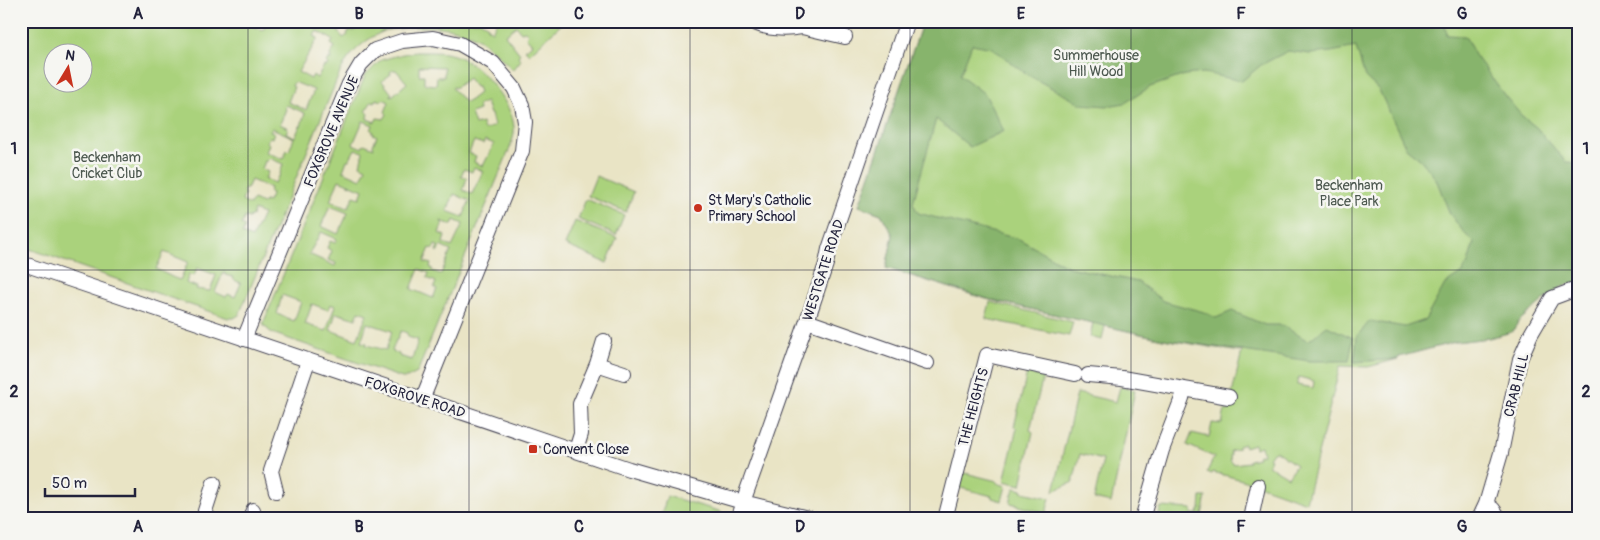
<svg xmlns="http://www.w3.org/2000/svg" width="1600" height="540" viewBox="0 0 1600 540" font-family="Pangolin,sans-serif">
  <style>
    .green { fill: #aad27c; stroke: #667a5c; fill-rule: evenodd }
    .forest { fill: #87b46c; stroke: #546b54 }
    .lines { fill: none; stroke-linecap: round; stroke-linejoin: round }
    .street-casing { stroke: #403f50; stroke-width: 16 }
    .street { stroke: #fff; stroke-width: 14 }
    .grid { fill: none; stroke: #22223b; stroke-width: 1; stroke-opacity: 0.55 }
    .poi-dot { fill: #c8321e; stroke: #f6f6f2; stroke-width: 2 }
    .labels { text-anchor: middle; stroke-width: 5; stroke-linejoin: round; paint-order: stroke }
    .park-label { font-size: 14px; fill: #4b574e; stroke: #f6f6f2 }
    .street-label { font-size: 14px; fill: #22223b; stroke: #f6f6f2 }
    .poi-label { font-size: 14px; fill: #22223b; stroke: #f6f6f2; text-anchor: start }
    .neatline { fill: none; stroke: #22223b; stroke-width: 2 }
    .grid-label { font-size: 16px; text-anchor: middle; font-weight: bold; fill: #22223b }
  </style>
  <rect width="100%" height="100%" fill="#f6f6f2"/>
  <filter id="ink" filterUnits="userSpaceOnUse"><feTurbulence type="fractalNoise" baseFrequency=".02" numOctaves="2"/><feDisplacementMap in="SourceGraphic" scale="10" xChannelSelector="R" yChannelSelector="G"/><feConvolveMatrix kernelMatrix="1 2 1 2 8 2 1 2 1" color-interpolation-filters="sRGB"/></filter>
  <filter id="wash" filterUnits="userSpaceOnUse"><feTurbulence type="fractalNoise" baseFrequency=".0096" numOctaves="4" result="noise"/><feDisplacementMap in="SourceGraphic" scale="20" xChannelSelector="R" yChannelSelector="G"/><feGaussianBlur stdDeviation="1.12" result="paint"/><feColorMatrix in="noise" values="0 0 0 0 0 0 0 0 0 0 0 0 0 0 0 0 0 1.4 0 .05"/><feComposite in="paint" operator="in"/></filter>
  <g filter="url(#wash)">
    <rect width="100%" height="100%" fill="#e9e4c5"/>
    <path class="green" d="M 21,21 L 240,21 L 263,30 L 268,21 L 331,21 L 343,38 L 348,35 L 347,33 L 352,29 L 353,31 L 358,28 L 354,21 L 480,21 L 488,26 L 487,28 L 492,31 L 497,21 L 565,21 L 529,54 L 525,50 L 532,44 L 526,37 L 528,34 L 525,31 L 521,32 L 516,26 L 505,35 L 520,54 L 518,56 L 521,60 L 513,70 C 501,58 490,45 475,37 C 453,26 430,25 407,28 C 400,29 393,29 387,30 C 368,37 350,52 341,70 L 239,315 L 234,318 L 228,318 L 21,246 ZM 317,31 L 333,40 L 331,44 L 335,47 L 330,55 L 331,59 L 328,59 L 326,62 L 328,64 L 327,66 L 324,66 L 317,78 L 313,75 L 311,79 L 298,72 L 318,38 L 314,36 ZM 82,52 L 82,82 L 52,82 L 52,52 ZM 294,82 L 314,90 L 306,110 L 288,102 L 294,87 L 292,86 ZM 286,105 L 305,113 L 301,126 L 300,126 L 295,137 L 286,133 L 288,128 L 280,124 L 286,109 L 285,108 ZM 272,128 L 294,138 L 289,151 L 287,150 L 283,159 L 266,152 L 269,144 L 267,142 L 269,137 L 272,138 L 274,132 L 270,131 ZM 269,158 L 283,164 L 279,177 L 278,177 L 275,183 L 265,179 L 268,172 L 262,169 L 265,161 L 267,161 ZM 251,180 L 270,188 L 269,192 L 272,193 L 268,202 L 265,201 L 263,204 L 253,200 L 250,205 L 242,201 L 245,194 L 243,192 L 245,189 L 247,189 ZM 254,210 L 263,214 L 252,238 L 242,234 L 245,227 L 241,225 L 245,217 L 249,218 L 250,216 L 252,216 ZM 164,252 L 188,262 L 180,280 L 174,278 L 156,269 ZM 197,268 L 216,275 L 210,291 L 196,289 L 197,287 L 186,283 L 189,275 L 194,276 ZM 223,273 L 225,273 L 225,275 L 233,277 L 234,280 L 241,283 L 235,297 L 228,294 L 226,297 L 215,292 Z
      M 923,21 L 1579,21 L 1579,264 L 1489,338 L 1455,342 L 1399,357 L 1398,359 L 1368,367 L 1340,366 L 1306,502 L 1253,483 L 1213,472 L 1212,474 L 1207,472 L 1214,457 L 1187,445 L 1192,433 L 1209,437 L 1212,423 L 1222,424 L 1225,410 L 1228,411 L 1242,351 L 1239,352 L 1163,339 L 1105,326 L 1102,340 L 1090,337 L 1093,323 L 986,299 L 886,268 L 893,235 L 881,214 L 859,206 ZM 1299,377 L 1314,381 L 1313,388 L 1297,385 ZM 1244,444 L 1245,447 L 1254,444 L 1255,448 L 1261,446 L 1263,454 L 1257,456 L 1258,458 L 1249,460 L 1249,462 L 1234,464 L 1231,462 L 1230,455 L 1231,455 L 1230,451 L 1238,449 L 1238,446 ZM 1276,451 L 1296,465 L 1288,477 L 1268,465 L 1271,459 L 1269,458 L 1273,452 Z
      M 416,52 C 431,52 445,51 459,57 C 481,66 517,107 514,133 C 514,137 511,143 510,148 L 417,373 L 407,378 L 402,378 L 272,333 L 265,327 L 263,324 L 365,76 L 381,60 L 403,54 ZM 419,66 L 444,67 L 444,77 L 437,77 L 436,85 L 424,84 L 424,75 L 419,75 ZM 393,70 L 396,70 L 407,83 L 392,96 L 390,95 L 392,94 L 382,81 L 391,74 L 390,72 ZM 468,78 L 475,87 L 477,87 L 479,93 L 466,103 L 452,88 L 454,87 L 455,88 ZM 376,99 L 382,101 L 383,99 L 389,102 L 385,112 L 387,114 L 384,119 L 377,118 L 375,122 L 367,119 L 369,114 L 366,110 L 372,101 L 375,102 ZM 486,102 L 490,114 L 491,114 L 494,126 L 484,130 L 482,123 L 475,125 L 471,113 L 479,110 L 478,105 ZM 363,121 L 373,125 L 371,130 L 373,131 L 373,134 L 377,136 L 373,145 L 374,148 L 364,144 L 362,148 L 353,144 ZM 485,140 L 494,144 L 483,166 L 474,162 L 476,156 L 469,153 L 474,141 L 483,144 ZM 355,149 L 363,152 L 360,165 L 366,168 L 361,179 L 343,171 L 347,160 L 349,160 ZM 474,167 L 483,171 L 472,194 L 463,190 L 467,178 L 461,176 L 464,169 L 472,172 ZM 339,180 L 363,190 L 360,198 L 354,196 L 348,208 L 330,201 ZM 454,194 L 470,201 L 465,210 L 466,210 L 463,217 L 447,211 ZM 330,206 L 348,213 L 338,234 L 321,226 ZM 454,220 L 463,224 L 452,247 L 443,243 L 445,236 L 439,233 L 443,223 L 441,222 L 441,221 L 452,225 ZM 321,232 L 337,239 L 335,243 L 330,241 L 327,248 L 332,251 L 328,260 L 336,263 L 335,266 L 309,254 ZM 435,245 L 438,246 L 436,251 L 438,252 L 440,246 L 451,251 L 441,274 L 432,271 L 432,268 L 430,267 L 431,264 L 424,262 L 430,248 L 433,249 ZM 419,269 L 429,273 L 427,278 L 436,282 L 434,287 L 437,289 L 433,298 L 411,289 ZM 282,295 L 301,302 L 294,321 L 277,314 ZM 312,304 L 328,310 L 330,304 L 335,306 L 326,331 L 305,324 ZM 359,311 L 367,314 L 357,340 L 330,330 L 336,313 L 356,319 ZM 367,323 L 392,331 L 386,350 L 366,345 L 367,343 L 361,342 ZM 402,331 L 407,333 L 408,337 L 418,340 L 412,360 L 399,356 L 399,354 L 392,351 L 396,340 L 397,340 L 400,332 Z
      M 596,176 L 634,192 L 626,212 L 588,196 Z
      M 586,199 L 624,215 L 616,235 L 578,219 Z
      M 575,221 L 617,238 L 607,263 L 565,245 Z
      M 990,302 L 1073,322 L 1069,336 L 986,319 Z
      M 1027,373 L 1043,377 L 1030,430 L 1033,432 L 1021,485 L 1004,481 L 1017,428 L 1014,427 Z
      M 1120,387 L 1135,390 L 1111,503 L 1094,499 L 1103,460 L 1080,454 L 1073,482 L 1054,491 L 1077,393 L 1116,402 Z
      M 961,472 L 997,481 L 997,483 L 1006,486 L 1002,501 L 992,498 L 992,496 L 957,487 Z
      M 1014,488 L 1023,490 L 1023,492 L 1050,498 L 1046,513 L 1019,506 L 1019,505 L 1010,503 Z
      M 667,496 L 719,511 L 723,514 L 723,519 L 692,519 L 679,515 L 678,519 L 660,519 Z
      M 1201,497 L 1206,497 L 1201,519 L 1158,519 L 1161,507 L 1192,509 L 1192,514 L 1198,514 L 1199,510 L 1200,510 Z"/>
    <path class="forest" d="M 923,21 L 1444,21 L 1447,35 L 1465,36 L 1475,55 L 1505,96 L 1521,115 L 1537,128 L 1566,162 L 1579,163 L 1579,281 L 1563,286 L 1544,300 L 1519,321 L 1512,332 L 1489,338 L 1455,342 L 1399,357 L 1398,359 L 1354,362 L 1357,336 L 1370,321 L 1405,327 L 1425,320 L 1445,284 L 1461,274 L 1468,263 L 1474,242 L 1465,234 L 1450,214 L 1436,179 L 1421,160 L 1406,148 L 1379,90 L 1365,77 L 1356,47 L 1331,52 L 1310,54 L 1288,51 L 1261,65 L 1242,81 L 1204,73 L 1185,75 L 1150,87 L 1125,103 L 1107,106 L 1081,104 L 1028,75 L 992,48 L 972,44 L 960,75 L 985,94 L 1004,131 L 970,147 L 936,119 L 913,203 L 918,213 L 1019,239 L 1069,267 L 1138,282 L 1163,301 L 1204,312 L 1216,318 L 1232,311 L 1265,325 L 1282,325 L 1308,341 L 1327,326 L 1353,338 L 1349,361 L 1310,361 L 1163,339 L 991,300 L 886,268 L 893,235 L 881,214 L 859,206 Z"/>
  </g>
  <g filter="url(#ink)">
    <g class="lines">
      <defs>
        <path id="street" d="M 751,21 C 767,30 784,30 802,27
          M 806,21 L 802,27 L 845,37
          M 21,263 L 629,469 L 743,502 L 812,519
          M 807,321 L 927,363
          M 244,339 L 349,84 L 361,64 L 375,50 L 402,41 L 433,38 L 460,44 L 493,63 L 514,88 L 522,105 L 525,122 L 522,151 L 422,400
          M 597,364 L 624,373
          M 1088,375 L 1122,378 L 1229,397
          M 576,450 L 581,434 L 580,404 L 597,364 L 604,341
          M 276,491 L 271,471 L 308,361
          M 1486,504 L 1493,509 L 1500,519
          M 209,519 L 205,511 L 214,483
          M 250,519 L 253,510
          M 737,519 L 807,321 L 826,264 L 829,249 L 907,21
          M 945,519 L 987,355 L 1075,374
          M 1142,519 L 1162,450 L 1182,398 L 1184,389
          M 1251,519 L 1258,486
          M 1479,519 L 1486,504 L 1501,453 L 1520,359 L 1531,334 L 1552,298 L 1579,288"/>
      </defs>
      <use href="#street" class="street-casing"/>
      <use href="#street" class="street"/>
    </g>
  </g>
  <path class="grid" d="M 248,21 L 248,519M 469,21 L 469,519M 690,21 L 690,519M 910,21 L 910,519M 1131,21 L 1131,519M 1352,21 L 1352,519M 21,270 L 1579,270"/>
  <g class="poi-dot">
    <circle cx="698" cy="208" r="5"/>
    <rect x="528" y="444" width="10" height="10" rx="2.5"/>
  </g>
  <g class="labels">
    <g class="park-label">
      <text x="1096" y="60">Summerhouse<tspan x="1096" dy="16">Hill Wood</tspan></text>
      <text x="107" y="162">Beckenham<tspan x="107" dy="16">Cricket Club</tspan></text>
      <text x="1349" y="190">Beckenham<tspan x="1349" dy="16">Place Park</tspan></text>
    </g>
    <g class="street-label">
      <text transform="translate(331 131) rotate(-67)" y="5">FOXGROVE AVENUE</text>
      <text transform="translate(823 270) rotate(-72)" y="5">WESTGATE ROAD</text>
      <text transform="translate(1516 385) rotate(-76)" y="5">CRAB HILL</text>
      <text transform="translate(415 397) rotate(18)" y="5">FOXGROVE ROAD</text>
      <text transform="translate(973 407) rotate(-75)" y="5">THE HEIGHTS</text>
    </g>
    <g class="poi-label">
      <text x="708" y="205">St Mary's Catholic<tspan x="708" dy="16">Primary School</tspan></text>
      <text x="543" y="454">Convent Close</text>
    </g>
  </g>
  <rect width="1600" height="540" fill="none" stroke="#f6f6f2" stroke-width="55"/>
  <g transform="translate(68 68) rotate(10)"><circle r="24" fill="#f6f6f2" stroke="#a1a1a9"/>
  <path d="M0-4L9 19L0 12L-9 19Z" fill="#c8321e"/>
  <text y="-8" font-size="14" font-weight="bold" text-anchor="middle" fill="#22223b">N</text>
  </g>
  <path d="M45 488v8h90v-8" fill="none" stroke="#22223b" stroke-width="2.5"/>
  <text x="52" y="488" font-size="15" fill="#22223b" stroke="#f6f6f2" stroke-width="4" paint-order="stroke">50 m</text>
  <rect x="28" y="28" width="1544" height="484" class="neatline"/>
  <g class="grid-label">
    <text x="138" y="19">A</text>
    <text x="359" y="19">B</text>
    <text x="579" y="19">C</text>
    <text x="800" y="19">D</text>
    <text x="1021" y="19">E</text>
    <text x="1241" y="19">F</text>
    <text x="1462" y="19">G</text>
    <text x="14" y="154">1</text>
    <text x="1586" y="154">1</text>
    <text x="14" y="397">2</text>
    <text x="1586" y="397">2</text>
    <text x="138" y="532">A</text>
    <text x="359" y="532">B</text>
    <text x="579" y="532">C</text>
    <text x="800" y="532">D</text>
    <text x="1021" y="532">E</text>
    <text x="1241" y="532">F</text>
    <text x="1462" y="532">G</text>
  </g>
</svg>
